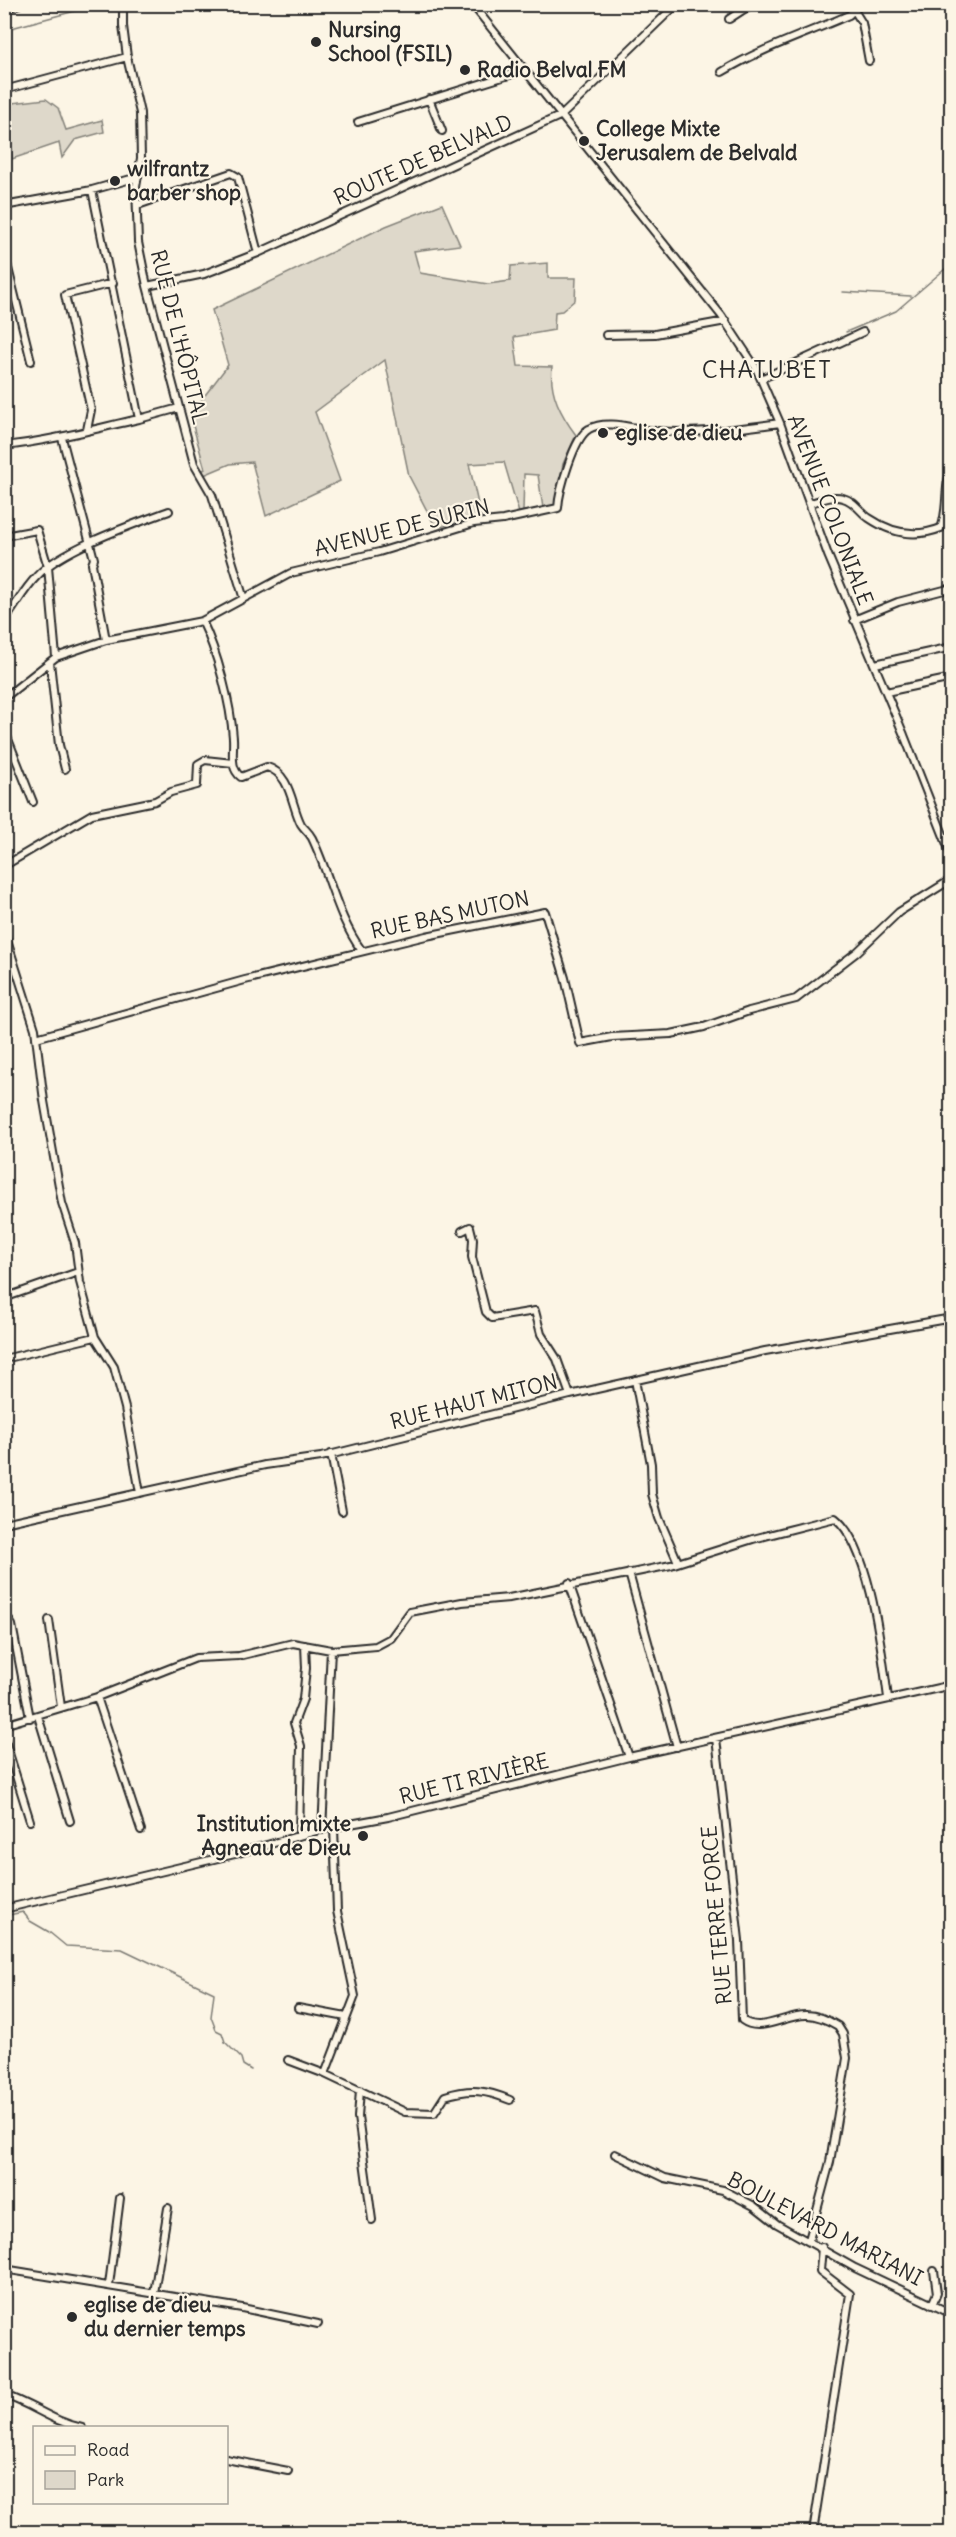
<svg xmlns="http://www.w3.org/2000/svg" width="956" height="2537" viewBox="0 0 956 2537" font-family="Delius,sans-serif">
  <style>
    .green { fill: #ded8ca; stroke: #84827a; stroke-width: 1.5 }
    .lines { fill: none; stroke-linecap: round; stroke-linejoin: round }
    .stream { stroke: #7d7b74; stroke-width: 1.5 }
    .street-casing { stroke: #2b2b2b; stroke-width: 10 }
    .street { stroke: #fcf5e5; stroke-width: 6 }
    .poi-dot { fill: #2b2b2b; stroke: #fcf5e5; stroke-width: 2 }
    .labels { text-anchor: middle; stroke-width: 4.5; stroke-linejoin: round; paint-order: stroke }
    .poi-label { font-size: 21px; font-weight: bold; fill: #2b2b2b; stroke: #fcf5e5; text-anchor: start }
    .street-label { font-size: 21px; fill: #2b2b2b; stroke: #fcf5e5 }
    .quarter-label { font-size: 24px; letter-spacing: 1.5px; fill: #2b2b2b; stroke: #fcf5e5 }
  </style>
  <rect width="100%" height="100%" fill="#fcf5e5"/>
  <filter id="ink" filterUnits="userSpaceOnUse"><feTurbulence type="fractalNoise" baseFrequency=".0167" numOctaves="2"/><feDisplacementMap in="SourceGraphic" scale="12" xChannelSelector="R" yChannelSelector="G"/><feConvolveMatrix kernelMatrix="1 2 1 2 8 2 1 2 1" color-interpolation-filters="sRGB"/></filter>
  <g filter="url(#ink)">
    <path class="green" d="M 46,99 L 58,108 L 66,130 L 102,120 L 104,132 L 75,140 L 62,158 L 59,143 L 12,159 L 6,108 L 12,103 Z
      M 442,204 L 460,245 L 414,251 L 420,273 L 488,284 L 510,281 L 511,266 L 548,263 L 548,278 L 576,278 L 575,300 L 562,311 L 555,312 L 554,330 L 514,337 L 518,366 L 552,367 C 549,393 561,415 576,435 L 563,464 L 555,505 L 543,508 L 538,475 L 524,474 L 523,512 L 519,513 L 504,462 L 469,464 L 481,517 L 436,528 L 409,476 L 385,360 L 315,412 L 340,481 L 266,516 L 252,462 L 230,464 L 204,475 L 201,471 L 205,469 L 190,415 L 228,365 L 212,310 L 386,226 Z"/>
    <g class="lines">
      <path class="stream" d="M 4,30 L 101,4
        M 843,292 L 911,296
        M 846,332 L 896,311 L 952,263
        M 4,1916 L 23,1912 L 30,1921 L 49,1932 L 66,1946 L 122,1949 L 214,1993 L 211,2017 L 216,2030 L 222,2033 L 225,2042 L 241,2058 L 243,2065 L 251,2070"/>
      <defs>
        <path id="street" d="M 123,4 L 123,26 L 127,57 L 140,113 L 141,158 L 136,187 L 138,242 L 147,286 L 194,464 L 212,495 L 243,596
          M 472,4 L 721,315 L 756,368 L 780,423 L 828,555 L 904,735 L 952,857
          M 4,9 L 19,4
          M 854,10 L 862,23 L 869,61
          M 729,19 L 752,4
          M 722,72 C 762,48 806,34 849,15 L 854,10 L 854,4
          M 4,90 L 127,57
          M 429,99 L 442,131
          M 358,122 L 525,70
          M 138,205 L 231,173 L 238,177 L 258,253
          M 4,206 L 92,190 L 138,177
          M 4,252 L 31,361
          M 147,286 L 204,274 L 258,253 L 562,115 L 677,4
          M 606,335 L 655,334 L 726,321
          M 761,379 L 863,332
          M 139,419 L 179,408
          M 87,430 L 91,410 L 65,295 L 113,283
          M 62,438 L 94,559 L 92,564 L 106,640
          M 4,446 C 50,441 94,429 139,419 L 92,190
          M 811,503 C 821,500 832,495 843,498 C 855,501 860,512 869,518 C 891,533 916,538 941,528 C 949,509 943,487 952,468
          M 4,536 L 37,530 L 48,567 L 56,657
          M 854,620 L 898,602 L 952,588
          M 4,621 C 15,607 24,589 37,576 C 61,549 134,524 169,511
          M 202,621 C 217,651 231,704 233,738 C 234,752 229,768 241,777 L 267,767 C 291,774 291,805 301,824 C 304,829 309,832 312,838 C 330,875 337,917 362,951
          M 50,662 L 59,745 L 65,769
          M 875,664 L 952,647
          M 886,692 L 952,678
          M 4,698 L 56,657 L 106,640 L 202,621 L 291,573 L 379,552 L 474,523 L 503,520 L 558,508 C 559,491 574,437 589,429 C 608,418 637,430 656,431 C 698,434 738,429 780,423
          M 4,729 L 33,802
          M 4,866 L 92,814 L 155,801 L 171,792 L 197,785 L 198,764 L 205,760 L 233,763
          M 4,931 L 35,1029 L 44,1101 L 62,1203 L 75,1243 L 80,1282 L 95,1337 L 114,1367 L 125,1408 L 140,1493
          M 36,1038 L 245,980 L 426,936 L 545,912 L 565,978 L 580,1043 L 612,1037 L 671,1034 L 704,1027 L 749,1011 L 796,999 L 857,952 L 899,912 L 952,879
          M 462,1231 L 470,1227 L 473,1239 L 472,1257 L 486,1312 L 492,1318 L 535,1311 L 541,1334 L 557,1359 L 570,1395
          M 4,1298 L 78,1272
          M 4,1359 L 95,1337
          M 635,1380 L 651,1464 L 652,1494 L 659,1518 L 678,1562
          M 331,1454 L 342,1511
          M 4,1523 L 265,1465 L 321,1457 L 570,1395 L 765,1351 L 952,1318
          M 629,1573 L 677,1747
          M 569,1583 L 629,1757
          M 4,1612 L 12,1625 L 30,1718
          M 49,1620 L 61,1707
          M 97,1697 L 141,1830
          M 38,1716 L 70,1821
          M 4,1725 L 97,1697 L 196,1658 L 239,1656 L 293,1643 L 331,1650 L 376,1646 L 391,1638 L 410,1612 L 462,1602 L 509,1598 L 671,1565 L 753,1539 L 835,1518 C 871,1546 882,1654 888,1698
          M 4,1737 L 30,1821
          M 716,1738 L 739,1940 L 742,2020 C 761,2034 786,2014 807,2015 C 818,2015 828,2020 838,2026 L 843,2034 L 847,2058 L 830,2162 L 809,2240
          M 322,1830 L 331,1650
          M 299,1836 L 301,1746 L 294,1723 L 303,1699 L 306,1668 L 305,1645
          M 4,1909 L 235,1854 L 323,1829 L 388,1817 L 629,1757 L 952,1685
          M 298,2008 L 346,2017
          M 288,2060 L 325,2074 L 405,2112 L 434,2113 L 445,2096 C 471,2088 486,2090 510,2100
          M 325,2074 L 355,1996 L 337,1911 L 334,1828
          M 360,2090 L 358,2117 L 372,2220
          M 615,2154 L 665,2178 L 723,2190 L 754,2206 L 777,2224 L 855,2268 L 952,2314
          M 4,2269 L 242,2308 L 318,2324
          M 109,2285 L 120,2198
          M 154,2293 L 168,2208
          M 932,2305 L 937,2293 L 934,2271
          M 4,2395 C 32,2404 53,2422 82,2428
          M 226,2459 L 288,2471
          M 813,2532 L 850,2294 L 820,2271 L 822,2247"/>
      </defs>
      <use href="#street" class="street-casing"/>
      <use href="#street" class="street"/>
    </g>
  </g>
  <g class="poi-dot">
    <circle cx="316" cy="42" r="6"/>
    <circle cx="465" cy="70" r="6"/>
    <circle cx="584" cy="141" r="6"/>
    <circle cx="115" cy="181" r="6"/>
    <circle cx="603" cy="433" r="6"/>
    <circle cx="363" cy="1836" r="6"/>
    <circle cx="72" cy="2317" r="6"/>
  </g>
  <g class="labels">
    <g class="poi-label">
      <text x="328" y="37">Nursing<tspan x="328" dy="24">School (FSIL)</tspan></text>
      <text x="477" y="77">Radio Belval FM</text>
      <text x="596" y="136">College Mixte<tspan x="596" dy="24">Jerusalem de Belvald</tspan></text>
      <text x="127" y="176">wilfrantz<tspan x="127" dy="24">barber shop</tspan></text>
      <text x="615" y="440">eglise de dieu</text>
      <text x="351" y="1831" text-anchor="end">Institution mixte<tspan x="351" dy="24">Agneau de Dieu</tspan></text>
      <text x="84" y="2312">eglise de dieu<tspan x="84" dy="24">du dernier temps</tspan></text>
    </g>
    <g class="street-label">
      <text transform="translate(423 160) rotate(-24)" y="7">ROUTE DE BELVALD</text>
      <text transform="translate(179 337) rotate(76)" y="7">RUE DE L'HÔPITAL</text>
      <text transform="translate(830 510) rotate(69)" y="7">AVENUE COLONIALE</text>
      <text transform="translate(402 528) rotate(-14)" y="7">AVENUE DE SURIN</text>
      <text transform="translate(450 915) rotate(-12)" y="7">RUE BAS MUTON</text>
      <text transform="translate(474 1402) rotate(-14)" y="7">RUE HAUT MITON</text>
      <text transform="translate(474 1779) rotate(-14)" y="7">RUE TI RIVIÈRE</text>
      <text transform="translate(717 1915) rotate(-95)" y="7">RUE TERRE FORCE</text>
      <text transform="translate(825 2229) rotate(28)" y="7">BOULEVARD MARIANI</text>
    </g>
    <g class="quarter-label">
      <text x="767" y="378">CHATUBET</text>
    </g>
  </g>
  <rect width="956" height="2537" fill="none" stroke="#fcf5e5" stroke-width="24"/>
  <rect x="12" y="12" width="932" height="2513" fill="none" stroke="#2b2b2b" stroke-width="2" filter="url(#ink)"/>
  <rect x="33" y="2426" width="195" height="78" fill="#fcf5e5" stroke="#a8a49b" stroke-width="1.5"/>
  <rect x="45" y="2446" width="30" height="9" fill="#fcf5e5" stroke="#a8a49b" stroke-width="1.5"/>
  <text x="87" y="2456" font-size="18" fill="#2b2b2b">Road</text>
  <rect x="45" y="2471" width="30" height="18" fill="#ded8ca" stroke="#a8a49b" stroke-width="1.5"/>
  <text x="87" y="2486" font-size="18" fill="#2b2b2b">Park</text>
</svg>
